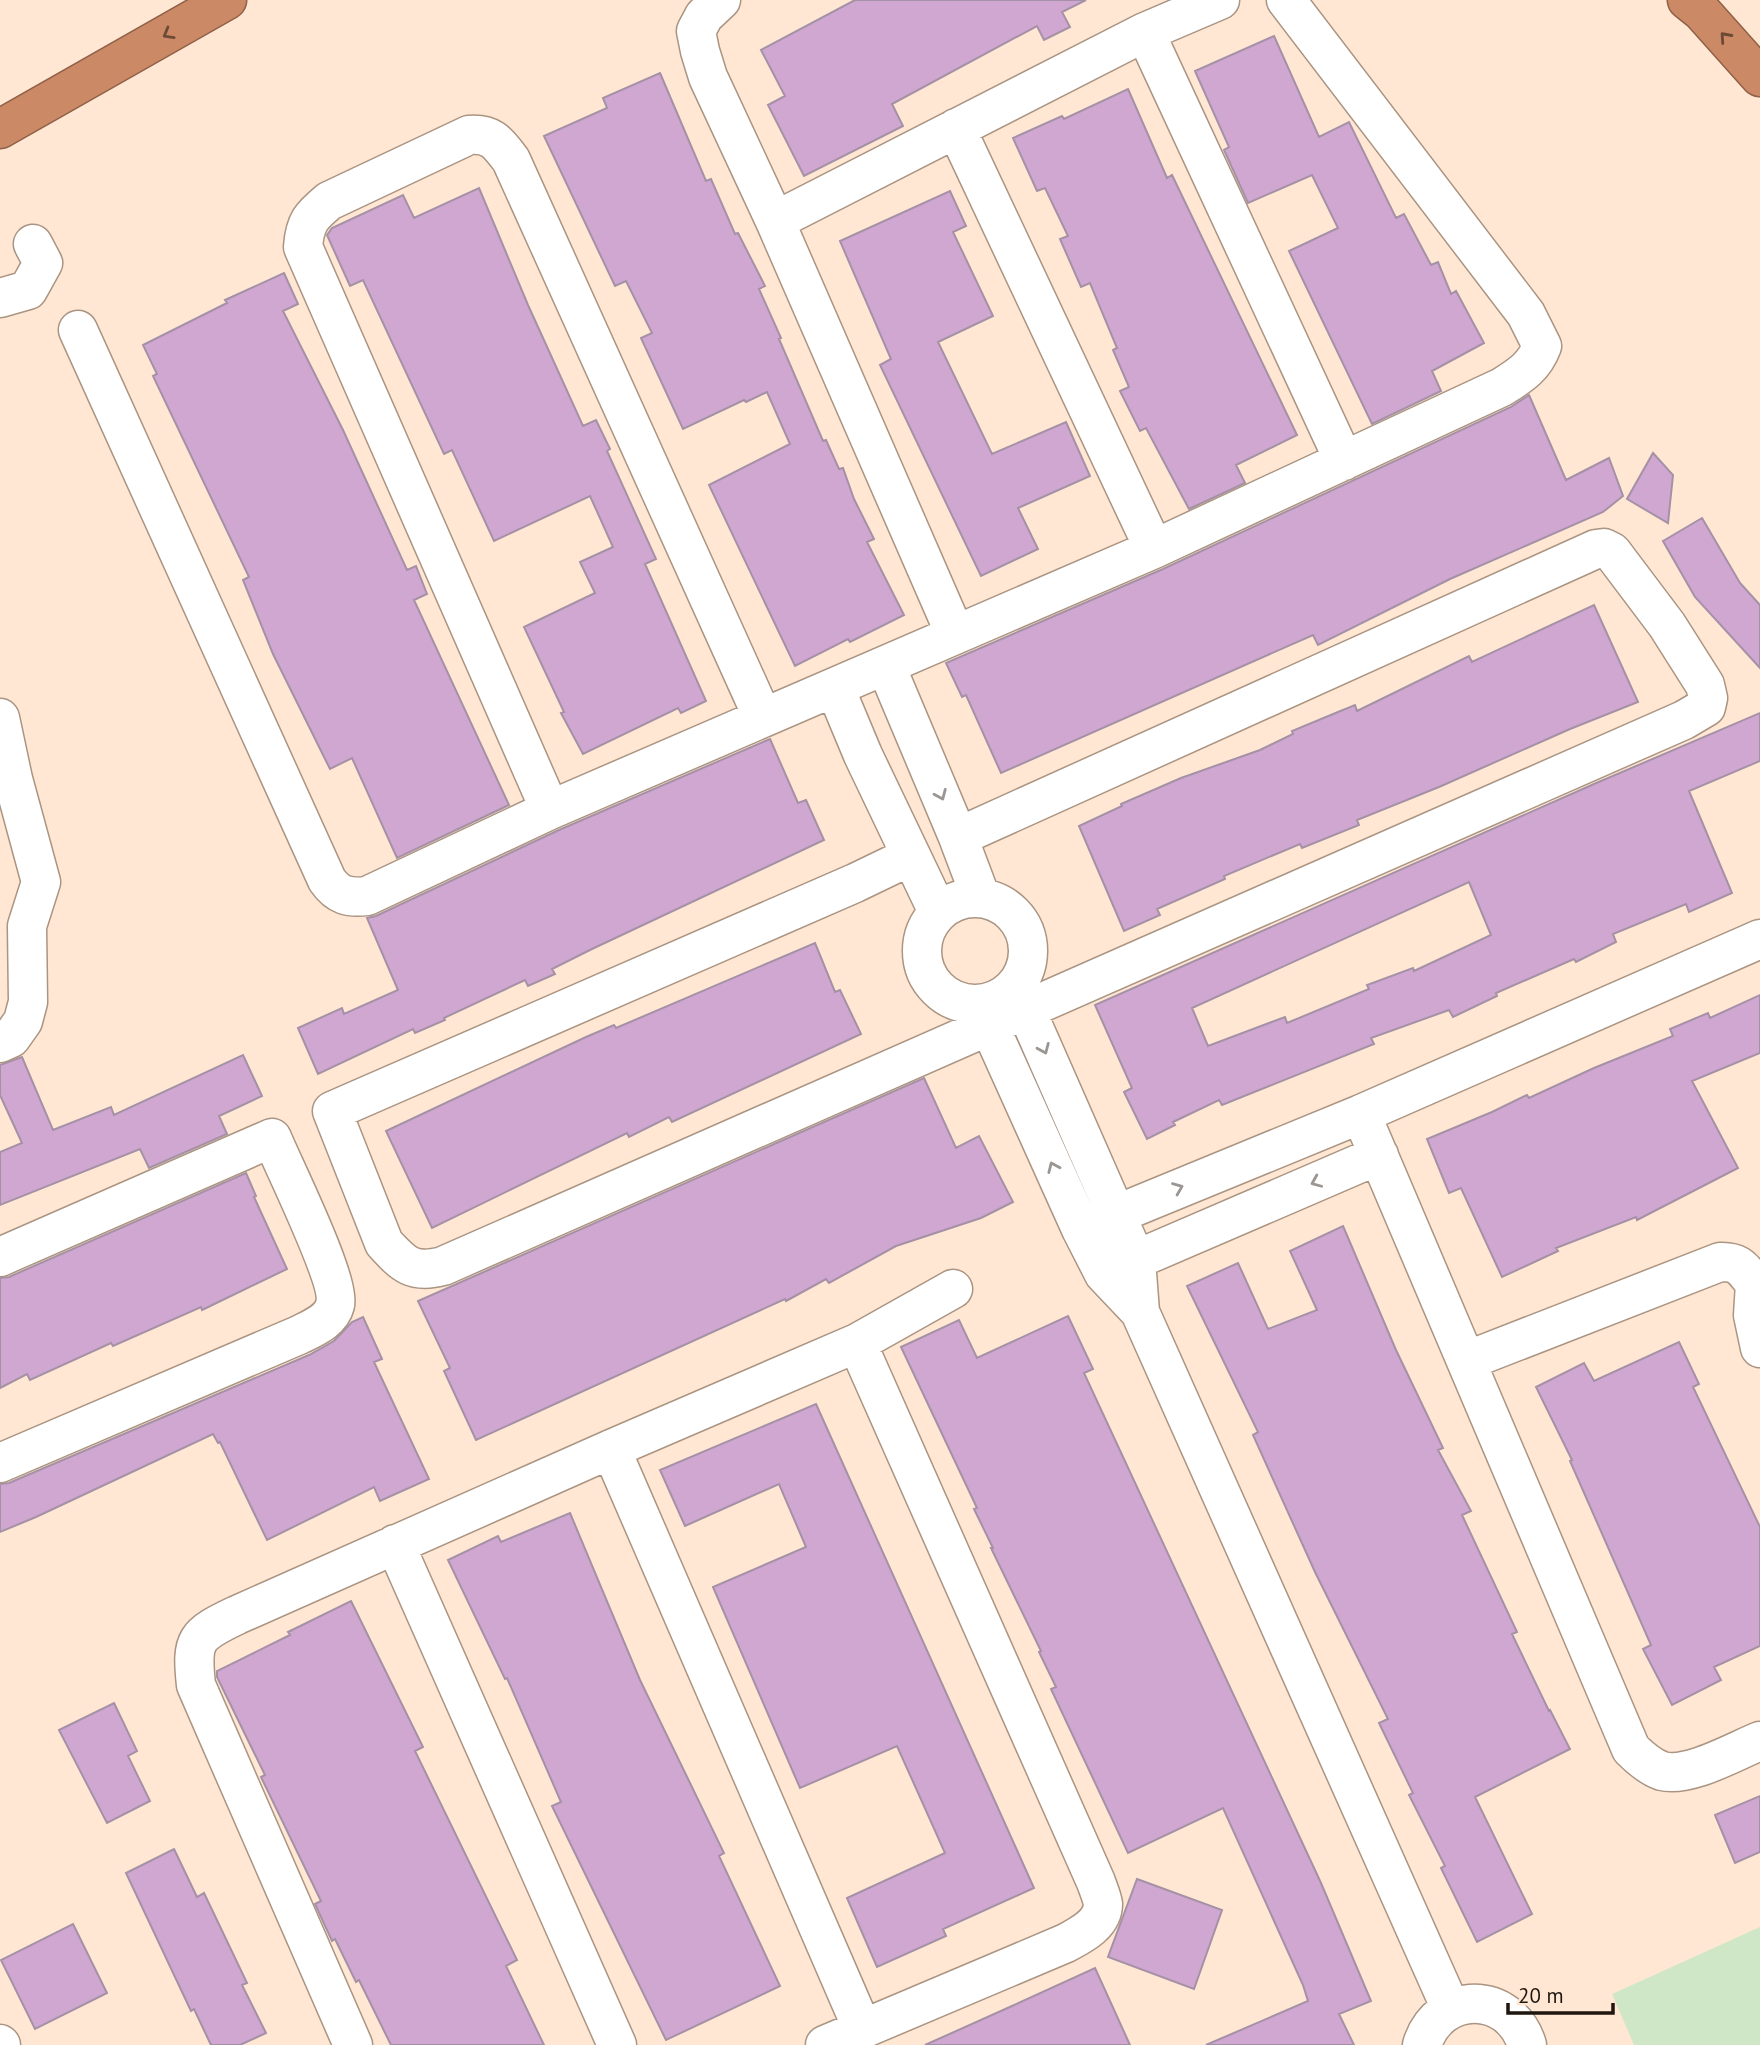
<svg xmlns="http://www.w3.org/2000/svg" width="1760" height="2045" viewBox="0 0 1760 2045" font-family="'PT Sans',sans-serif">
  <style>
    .green { fill: #d0e7c7 }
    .building { fill: #cfa7d1; stroke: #a591a6; stroke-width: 2; fill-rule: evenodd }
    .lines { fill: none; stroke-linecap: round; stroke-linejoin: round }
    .street-casing { stroke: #aa9482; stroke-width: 41 }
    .highway-casing { stroke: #8f6148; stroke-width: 41 }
    .street { stroke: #fff; stroke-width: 38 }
    .highway { stroke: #cc8966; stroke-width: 38 }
    .oneway { stroke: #6c4a36 }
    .oneway2 { stroke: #9a9693 }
  </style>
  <rect width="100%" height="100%" fill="#ffe7d3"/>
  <path class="green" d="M 1760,1927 L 1760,2045 L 1634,2045 L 1612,1994 Z"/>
  <path class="building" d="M 855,0 L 1086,0 L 1062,12 L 1070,27 L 1044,40 L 1037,26 L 892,104 L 903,126 L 804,176 L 768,105 L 785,96 L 761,50 Z
    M 1274,36 L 1319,137 L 1349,122 L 1396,218 L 1404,214 L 1431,265 L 1438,262 L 1451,294 L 1456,291 L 1484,343 L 1432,371 L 1441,391 L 1372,424 L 1289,251 L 1338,228 L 1312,175 L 1248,203 L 1224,150 L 1229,147 L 1195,71 Z
    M 660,73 L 706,181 L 711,179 L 735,234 L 738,233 L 765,286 L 759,289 L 781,338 L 779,339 L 823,441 L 826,440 L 839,469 L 843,468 L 854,499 L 874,539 L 867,542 L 904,615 L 850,642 L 848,639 L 795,666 L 709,485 L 790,444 L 767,392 L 746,402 L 744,400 L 683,429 L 641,338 L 652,333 L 626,281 L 615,286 L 544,136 L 607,108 L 603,98 Z
    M 1128,89 L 1167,178 L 1172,175 L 1297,435 L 1236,465 L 1245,483 L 1189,509 L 1146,428 L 1140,431 L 1120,391 L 1129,387 L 1113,350 L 1117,348 L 1090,283 L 1081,287 L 1060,239 L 1068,236 L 1045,188 L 1037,191 L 1013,138 L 1062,116 L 1064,119 Z
    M 479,188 L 528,305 L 583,426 L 596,420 L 610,449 L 607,451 L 656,559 L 645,564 L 706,701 L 681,713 L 678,708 L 583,754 L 561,713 L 564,712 L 524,627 L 595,593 L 580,562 L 613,547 L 590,496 L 494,541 L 452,450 L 444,454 L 363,280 L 350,286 L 327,235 L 332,228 L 403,195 L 414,218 Z
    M 950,191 L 966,226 L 953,232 L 993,316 L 938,342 L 992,454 L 1066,422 L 1090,476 L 1018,508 L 1038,549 L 981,576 L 880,365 L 891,359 L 840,241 Z
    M 284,273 L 298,304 L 283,311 L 343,430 L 407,570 L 416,566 L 427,594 L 414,600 L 509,805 L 397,858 L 352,758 L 330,769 L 273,654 L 243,580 L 249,577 L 153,376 L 157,374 L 143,345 L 227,303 L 225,300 Z
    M 1529,395 L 1566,480 L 1609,458 L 1623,496 L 1603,512 L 1450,579 L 1318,645 L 1313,635 L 1001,773 L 966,695 L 962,697 L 946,663 L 1163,569 L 1511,407 Z
    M 1653,453 L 1673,475 L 1668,523 L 1627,499 Z
    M 1702,518 L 1740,583 L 1760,605 L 1760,668 L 1695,597 L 1663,541 Z
    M 1594,605 L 1638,702 L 1570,729 L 1439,787 L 1357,820 L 1359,825 L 1302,848 L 1300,844 L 1224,876 L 1225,879 L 1157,909 L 1160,915 L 1124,931 L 1079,826 L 1122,806 L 1121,804 L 1181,778 L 1260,750 L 1293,734 L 1292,731 L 1338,712 L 1355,705 L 1357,711 L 1469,656 L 1472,662 Z
    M 1760,713 L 1760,761 L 1689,791 L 1732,893 L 1689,912 L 1686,904 L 1613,934 L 1616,942 L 1576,962 L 1574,959 L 1496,993 L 1497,996 L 1453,1017 L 1449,1010 L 1371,1038 L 1374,1044 L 1222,1105 L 1219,1100 L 1173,1122 L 1175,1125 L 1147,1139 L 1124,1092 L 1132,1088 L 1095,1005 L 1594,784 ZM 1469,882 L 1491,935 L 1414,971 L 1413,968 L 1367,985 L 1369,989 L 1287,1023 L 1285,1017 L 1208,1046 L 1192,1008 Z
    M 770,739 L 798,803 L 806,800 L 824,840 L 592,949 L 552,969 L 555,974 L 528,986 L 525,980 L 444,1018 L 445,1020 L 415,1033 L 413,1029 L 318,1074 L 298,1028 L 342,1008 L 344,1014 L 398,990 L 367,918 L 376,916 L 559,830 Z
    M 815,943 L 835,992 L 840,990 L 861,1034 L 672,1122 L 669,1117 L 629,1137 L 627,1133 L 432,1228 L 386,1131 L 586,1037 L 614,1025 L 616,1028 Z
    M 1760,995 L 1760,1053 L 1692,1081 L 1738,1168 L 1637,1220 L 1636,1217 L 1556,1248 L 1558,1251 L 1502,1277 L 1461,1188 L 1449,1193 L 1427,1139 L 1492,1112 L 1527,1095 L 1529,1098 L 1594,1068 L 1673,1036 L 1670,1029 L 1708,1013 L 1710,1018 Z
    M 243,1055 L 262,1096 L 219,1116 L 227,1134 L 149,1168 L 140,1149 L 0,1205 L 0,1152 L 22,1143 L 0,1095 L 0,1065 L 22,1057 L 53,1130 L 111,1107 L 114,1115 Z
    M 924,1078 L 956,1148 L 979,1136 L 1013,1202 L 981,1218 L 896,1246 L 829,1283 L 826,1279 L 786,1301 L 785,1299 L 476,1440 L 444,1371 L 450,1368 L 418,1301 Z
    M 246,1173 L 256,1196 L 254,1197 L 287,1269 L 202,1310 L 201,1307 L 113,1346 L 111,1343 L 30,1380 L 27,1374 L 0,1388 L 0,1278 L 9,1277 Z
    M 1343,1226 L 1396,1350 L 1443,1448 L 1438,1450 L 1471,1511 L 1462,1515 L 1517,1632 L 1512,1634 L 1549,1711 L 1550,1710 L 1570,1749 L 1475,1797 L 1532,1914 L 1477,1942 L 1441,1868 L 1445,1866 L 1409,1795 L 1413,1793 L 1379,1723 L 1388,1719 L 1315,1572 L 1253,1435 L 1258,1432 L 1187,1286 L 1238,1263 L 1268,1329 L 1317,1310 L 1290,1251 Z
    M 1068,1316 L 1093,1369 L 1084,1373 L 1321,1883 L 1371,2001 L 1339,2014 L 1354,2045 L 1206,2045 L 1308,2001 L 1303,1985 L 1223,1808 L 1128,1853 L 1051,1689 L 1056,1687 L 1039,1652 L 1041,1651 L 991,1548 L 993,1548 L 974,1509 L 977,1508 L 901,1347 L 959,1320 L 977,1358 Z
    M 363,1317 L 382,1359 L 374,1362 L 429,1479 L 380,1501 L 374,1487 L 267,1540 L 220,1442 L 218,1443 L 213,1434 L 36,1517 L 0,1532 L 0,1484 L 9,1483 L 309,1355 L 334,1341 L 352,1322 Z
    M 1679,1342 L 1699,1384 L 1693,1387 L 1760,1527 L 1760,1646 L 1714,1667 L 1721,1680 L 1672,1705 L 1643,1649 L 1651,1645 L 1570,1461 L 1572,1460 L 1536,1387 L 1584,1363 L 1594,1381 Z
    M 816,1404 L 1034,1888 L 943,1929 L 946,1936 L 877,1967 L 847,1898 L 945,1853 L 897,1746 L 800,1788 L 713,1587 L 806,1547 L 779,1484 L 685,1526 L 660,1470 Z
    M 570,1513 L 640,1680 L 724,1853 L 719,1856 L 780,1986 L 666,2040 L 552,1806 L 561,1802 L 507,1678 L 505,1679 L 448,1560 L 498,1536 L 501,1542 Z
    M 351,1601 L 423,1747 L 415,1751 L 517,1960 L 506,1966 L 544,2045 L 391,2045 L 359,1980 L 356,1982 L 335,1939 L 332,1941 L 315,1904 L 321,1901 L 261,1777 L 265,1775 L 217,1677 L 217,1671 L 290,1635 L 288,1632 Z
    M 114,1703 L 137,1751 L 128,1756 L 150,1801 L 107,1823 L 59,1730 Z
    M 1760,1796 L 1760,1852 L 1735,1863 L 1715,1815 Z
    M 174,1849 L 197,1897 L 204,1893 L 247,1983 L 242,1985 L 266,2033 L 240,2045 L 211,2045 L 194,2009 L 191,2011 L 126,1873 Z
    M 1137,1879 L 1222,1910 L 1194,1989 L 1108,1957 Z
    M 73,1924 L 107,1993 L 35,2029 L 1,1960 Z
    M 1095,1968 L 1130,2045 L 925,2045 L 1012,2006 Z"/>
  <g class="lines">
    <defs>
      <path id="street" d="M 721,0 L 704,16 L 696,31 L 700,51 L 708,77 L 775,221 L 955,634
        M 1145,32 L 1344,461
        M 956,128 L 1154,549
        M 775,221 L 1145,32 L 1220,0
        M 0,298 L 28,290 L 43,263 L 33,244
        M 78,330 L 327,880 C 338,896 349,898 367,896 L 550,810 L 1154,549 L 1502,387 C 1521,375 1534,367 1542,346 L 1526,314 L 1286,0
        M 886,666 L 958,837 L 981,898
        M 835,688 L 863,755 L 938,912
        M 0,718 L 13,779 L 41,882 L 27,926 L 28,1002 L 23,1021 L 11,1038 L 0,1043
        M 550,810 L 303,247 C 305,222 311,216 329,201 L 469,135 C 492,133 498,143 511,160 L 763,718
        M 911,856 L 855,883 L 332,1111 L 384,1243 C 404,1265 413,1274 443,1266 L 1684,720 L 1706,707 L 1708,698 L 1705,685 L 1667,625 L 1612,552 L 1604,548 L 1596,549 L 958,837
        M922 951a53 53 0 1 1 106 0a53 53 0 1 1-106 0Z
        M 1760,939 L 1361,1114 L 1631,1749 C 1640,1758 1650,1767 1662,1771 C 1689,1778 1735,1751 1760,1741
        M 980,1005 L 1081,1229 L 1104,1274 L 1140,1312 L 1136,1260 L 1016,987
        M 1093,1224 L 1361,1114
        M 0,1257 L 272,1138 C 284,1167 341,1281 335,1305 C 331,1321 313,1328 299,1335 L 0,1463
        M 1112,1270 L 1379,1155
        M 1755,1284 L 1753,1315 L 1760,1348
        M 1140,1312 L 1451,2009
        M 1466,1361 L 1720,1262 C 1745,1261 1744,1275 1760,1288
        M 611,1449 L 862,2028
        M 395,1544 L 617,2045
        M 0,2044 L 1,2045
        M 353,2045 L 196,1685 C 191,1639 195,1635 237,1615 L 611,1449 L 857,1343 L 953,1289
        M 825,2045 L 1066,1943 C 1081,1935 1103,1924 1103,1904 C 1102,1897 1098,1888 1096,1882 L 857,1343
        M 1422,2045 C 1439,1990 1510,1990 1527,2045"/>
      <path id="highway" d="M 1687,0 L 1702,12 L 1760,77
        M 0,129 L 227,0"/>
    </defs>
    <use href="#street" class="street-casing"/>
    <use href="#highway" class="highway-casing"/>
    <use href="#street" class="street"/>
    <use href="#highway" class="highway"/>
  </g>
  <defs><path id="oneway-chevron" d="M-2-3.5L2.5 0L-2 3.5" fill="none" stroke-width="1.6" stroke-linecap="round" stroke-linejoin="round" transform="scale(1.75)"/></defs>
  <g class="oneway">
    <use href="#oneway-chevron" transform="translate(168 34) rotate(150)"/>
    <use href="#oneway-chevron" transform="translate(1725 37) rotate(-132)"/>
  </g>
  <g class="oneway2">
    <use href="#oneway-chevron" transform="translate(941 795) rotate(67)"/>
    <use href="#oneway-chevron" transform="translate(1044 1049) rotate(67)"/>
    <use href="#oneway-chevron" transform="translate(1053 1167) rotate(-114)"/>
    <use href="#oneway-chevron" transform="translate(1316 1182) rotate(157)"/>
    <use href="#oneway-chevron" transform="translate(1178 1188) rotate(-22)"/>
  </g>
  <path d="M1508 2003v10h105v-10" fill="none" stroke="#1e160f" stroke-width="3.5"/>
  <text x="1518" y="2003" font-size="21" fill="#1e160f" stroke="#ffe7d3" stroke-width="5" paint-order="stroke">20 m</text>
</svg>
